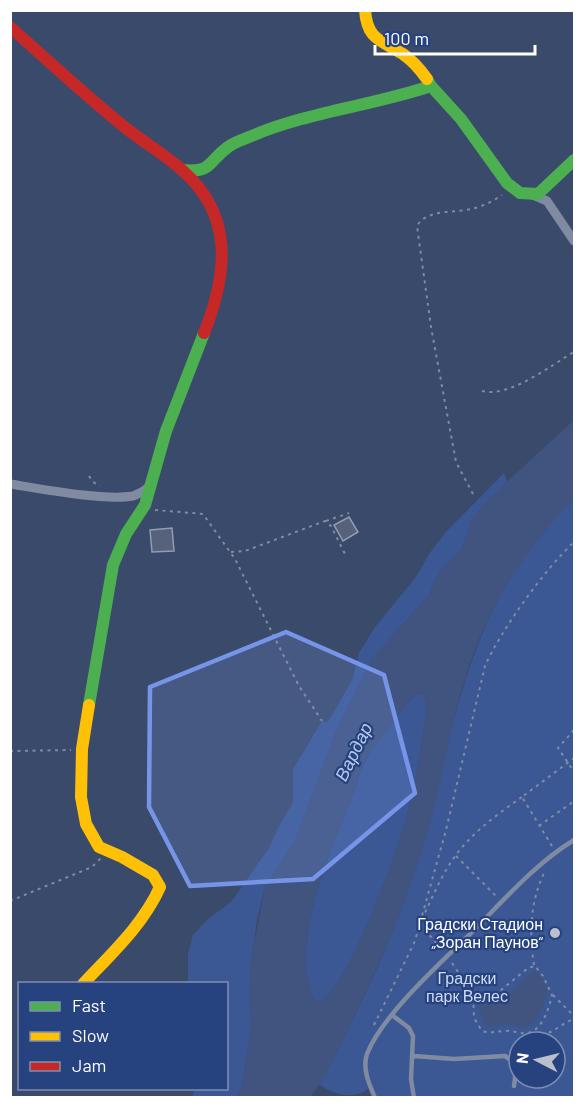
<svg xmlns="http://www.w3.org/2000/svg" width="585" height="1108" viewBox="0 0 585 1108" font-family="Barlow,sans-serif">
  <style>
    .green { fill: #3b5895; fill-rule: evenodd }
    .water { fill: #40547f; fill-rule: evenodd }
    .building { fill: #56627c; stroke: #939cb0; stroke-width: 1.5 }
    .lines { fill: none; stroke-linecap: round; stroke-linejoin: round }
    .path { stroke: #808ba1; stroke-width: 2; stroke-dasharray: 3 4.5; stroke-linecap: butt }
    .lane { stroke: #808ba1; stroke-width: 4.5 }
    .street { stroke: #808ba1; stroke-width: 9 }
    .fast { stroke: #4caf50; stroke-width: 12 }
    .slow { stroke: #ffc107; stroke-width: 12 }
    .jam { stroke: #c62828; stroke-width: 12 }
    .marked { fill: #7795e8; fill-opacity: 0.2; stroke: #7795e8; stroke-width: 4.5; stroke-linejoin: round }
    .poi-dot { fill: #bac0cb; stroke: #26427f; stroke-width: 2 }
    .labels { text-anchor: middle; stroke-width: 4.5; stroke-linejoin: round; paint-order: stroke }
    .poi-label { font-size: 16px; fill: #fff; stroke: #26427f; text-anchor: end }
    .park-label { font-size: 16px; fill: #d0dcf4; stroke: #26427f }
    .water-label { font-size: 18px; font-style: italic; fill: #b8caed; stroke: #26427f }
  </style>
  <rect width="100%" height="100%" fill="#3a4a6b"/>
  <path class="green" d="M 504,473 L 507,482 L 473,518 L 462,549 L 442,570 L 434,582 L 430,594 L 372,659 L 336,732 L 294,843 L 265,887 L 257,920 L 250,973 L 251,1029 L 242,1086 L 237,1097 L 192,1097 L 195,1089 L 226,1088 L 226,984 L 188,983 L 188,954 L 193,935 L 208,919 L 231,902 L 269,848 L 278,828 L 293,802 L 293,769 L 322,721 L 327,722 L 331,717 L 352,680 L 359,653 L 375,627 L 416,577 L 429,554 L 445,533 Z
    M 574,499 L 574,1097 L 375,1097 L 370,1087 C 356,1101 333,1095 319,1084 C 354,1019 388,952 411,881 C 444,779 455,669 511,576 C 528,547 552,522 574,499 ZM 519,1042 L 555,1042 L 555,1078 L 519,1078 Z
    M 422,693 C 431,701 424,722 423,733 C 419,763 413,793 405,822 C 397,853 346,991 320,1002 L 315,1000 C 287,948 330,852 350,802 C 356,787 359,773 367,759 C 374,744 386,731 396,718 C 403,710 411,695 422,693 Z"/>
  <path class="water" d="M 574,420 L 574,499 C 524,551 486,608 465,679 C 450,726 443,776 430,824 C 412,890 385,953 355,1014 C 342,1040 329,1075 310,1097 L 237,1097 L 242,1086 L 251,1029 L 250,973 L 253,950 L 265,887 L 294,843 L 336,732 L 372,659 L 430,594 L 434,582 L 442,570 L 462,549 L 473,518 L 485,502 ZM 422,693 C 431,701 424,722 423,733 C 419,763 413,793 405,822 C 397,853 345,992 320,1002 L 315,1000 C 287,948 330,852 350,802 C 356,786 360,769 369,755 C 377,742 387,730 396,718 C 403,710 411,695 422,693 Z
    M 534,970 L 540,975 L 548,990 C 544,1003 540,1022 526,1028 L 507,1024 L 491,1027 L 484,1023 L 478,1002 C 483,1001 488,1003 493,1002 C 510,998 520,980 534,970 Z"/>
  <path class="building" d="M 349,517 L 358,532 L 343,541 L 334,525 Z
    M 172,528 L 174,551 L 152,552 L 150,530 Z"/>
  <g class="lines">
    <path class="path" d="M 482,391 C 510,398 551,365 574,352
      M 89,476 L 93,482 L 100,486
      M 473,494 L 456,462 L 431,327 L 417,226 C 426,209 455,213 471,209 C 482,207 493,201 502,195
      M 155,510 L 203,514 L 235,559 L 299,686 L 322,721
      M 326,521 L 349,513
      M 231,552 L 245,551 L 325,521 L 331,526 L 346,556
      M 574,730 L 558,748 L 574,772
      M 10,751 L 71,750
      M 539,826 L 574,801
      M 552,846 L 522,797 L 574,758
      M 456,856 L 496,896
      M 10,901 L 92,867 L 101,858
      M 422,919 C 434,894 445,866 464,845 C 481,826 502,811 522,797
      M 420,924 L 443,951
      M 452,963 L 473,994 L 489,997 L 495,995 L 528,968 L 535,966 L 543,976 L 552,995 C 549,1008 542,1033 525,1033 C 519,1034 513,1030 506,1031 C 497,1031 490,1034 482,1031 L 474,1018 L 473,994
      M 534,965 C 529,933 530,901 545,871
      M 553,995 L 574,1016
      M 374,1025 L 415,941 L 446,830 L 485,666 C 501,630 545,569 574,542
      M 534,1033 C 551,1038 559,1024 574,1019"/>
    <path class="lane" d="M 392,1015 L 409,1028 L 413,1036 L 411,1079 L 414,1098
      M 414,1056 L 454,1059 L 505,1056 C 517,1063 516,1074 514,1086
      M 375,1098 C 369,1084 362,1068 367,1054 C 382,1015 442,962 472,932 C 504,900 536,863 574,840"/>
    <path class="street" d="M 533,195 L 547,201 L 574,241
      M 10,484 C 41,489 104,501 133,496 C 139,494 144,491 149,487"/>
    <path class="fast" d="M 431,86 L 461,119 L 507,183 L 520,193 L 538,194 L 574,160
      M 182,170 C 213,173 207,162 228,147 C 234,142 242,140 249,137 C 307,112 371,106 431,86 L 427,79
      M 89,705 L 113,565 L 126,534 L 145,505 L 166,431 L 204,333"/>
    <path class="slow" d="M 365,10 C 367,40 381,40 403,54 C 413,61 420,69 427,79
      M 83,984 C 111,954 143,925 160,887 L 153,875 L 122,857 L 99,847 L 86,824 L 81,797 L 82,749 L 89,705"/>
    <path class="jam" d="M 10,27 C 49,61 87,97 127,129 C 145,143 165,155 182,170 C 235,216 227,275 204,333"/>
  </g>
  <path class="marked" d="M 286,632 L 384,675 L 415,793 L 313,879 L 190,886 L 149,807 L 150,687 Z"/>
  <circle class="poi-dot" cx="555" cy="933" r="6"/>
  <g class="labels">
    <g class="poi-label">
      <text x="543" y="930">Градски Стадион<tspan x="543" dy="18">„Зоран Паунов“</tspan></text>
    </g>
    <g class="park-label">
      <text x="467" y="984">Градски<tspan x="467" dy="18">парк Велес</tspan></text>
    </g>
    <g class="water-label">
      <text transform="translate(354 752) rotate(-64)" y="6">Вардар</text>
    </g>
  </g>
  <rect width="585" height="1108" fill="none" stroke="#ffffff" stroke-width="24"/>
  <rect x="18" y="982" width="210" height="108" fill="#26427f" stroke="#7d8eb2" stroke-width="1.5"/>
  <rect x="30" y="1002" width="30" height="9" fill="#4caf50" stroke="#7d8eb2" stroke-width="1.5"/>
  <text x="72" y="1012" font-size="18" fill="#ffffff">Fast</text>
  <rect x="30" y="1032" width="30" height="9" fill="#ffc107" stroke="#7d8eb2" stroke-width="1.5"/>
  <text x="72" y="1042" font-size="18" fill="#ffffff">Slow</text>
  <rect x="30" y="1062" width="30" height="9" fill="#c62828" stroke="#7d8eb2" stroke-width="1.5"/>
  <text x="72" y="1072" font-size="18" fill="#ffffff">Jam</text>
  <g transform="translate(537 1060) rotate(277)"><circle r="28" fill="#26427f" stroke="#7d8eb2" stroke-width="1.5"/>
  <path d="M0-4.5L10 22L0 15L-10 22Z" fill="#bac0cb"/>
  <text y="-9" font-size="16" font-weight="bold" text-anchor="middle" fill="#ffffff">N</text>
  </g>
  <path d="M375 45v9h160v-9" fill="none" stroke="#ffffff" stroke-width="3"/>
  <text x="384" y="45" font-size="18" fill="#ffffff" stroke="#26427f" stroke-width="4.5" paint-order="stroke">100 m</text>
</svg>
